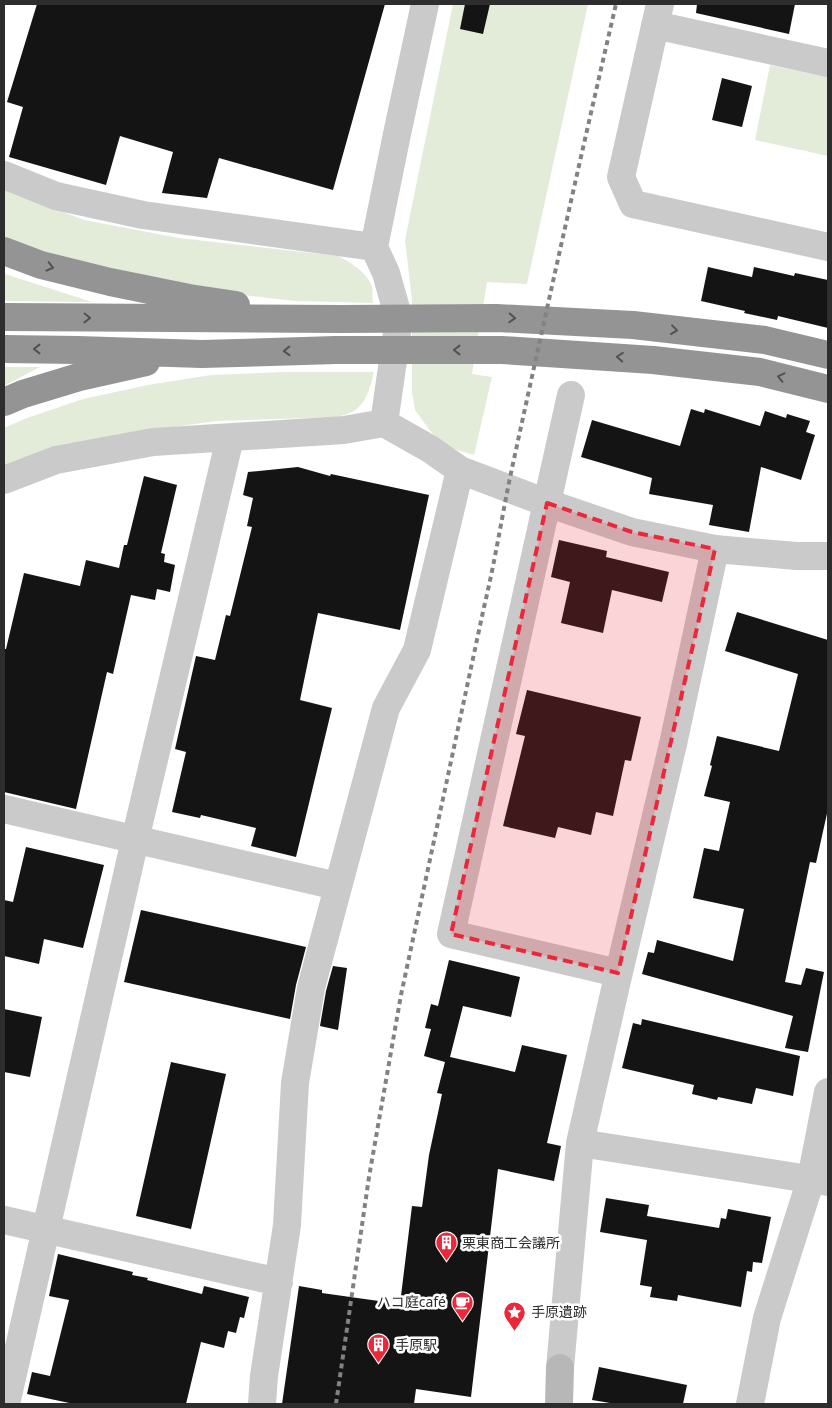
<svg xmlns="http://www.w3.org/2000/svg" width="832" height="1408" viewBox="0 0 832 1408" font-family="'Noto Sans','Noto Sans JP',sans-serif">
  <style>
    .green { fill: #e3ebd9 }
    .building { fill: #141414 }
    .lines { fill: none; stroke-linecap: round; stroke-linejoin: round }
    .street { stroke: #cacaca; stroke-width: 28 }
    .secondary { stroke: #b7b7b7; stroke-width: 28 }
    .highway { stroke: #949494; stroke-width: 28 }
    .rail { stroke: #828282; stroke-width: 4; stroke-dasharray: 5 4; stroke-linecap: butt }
    .oneway { stroke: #515151 }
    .marked { fill: #ec273a; fill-opacity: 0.2; stroke: #ec273a; stroke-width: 4; stroke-dasharray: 10 6; stroke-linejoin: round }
    .labels { text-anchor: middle; stroke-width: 5; stroke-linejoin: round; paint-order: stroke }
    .poi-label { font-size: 14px; fill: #2d2d2d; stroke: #fff; text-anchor: start }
  </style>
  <rect width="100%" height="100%" fill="#fff"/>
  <path class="green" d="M 453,4 L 588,4 L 527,284 L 487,282 L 472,374 L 492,377 L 474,455 L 454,449 L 439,439 L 431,432 L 415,410 L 412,392 L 412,300 L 405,240 Z
    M 770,65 L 828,77 L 828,156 L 755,140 Z
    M 4,189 L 84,220 L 179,238 L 338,256 C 351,262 366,272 372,286 C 373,291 372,298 373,303 L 295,301 L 191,289 L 26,248 L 4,237 Z
    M 4,273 L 5,274 L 92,302 L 4,301 Z
    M 4,367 L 40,367 L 4,386 Z
    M 283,372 L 374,372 C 370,388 366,406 350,413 C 345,415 339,416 334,417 L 216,421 L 145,431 L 4,470 L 4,428 L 27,418 L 83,399 L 148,385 L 211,375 Z"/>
  <path class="building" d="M 37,4 L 385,4 L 333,190 L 219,158 L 207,198 L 162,193 L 173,152 L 120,136 L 106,185 L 9,157 L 23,107 L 7,102 Z
    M 465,4 L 490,4 L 483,34 L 460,29 Z
    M 697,4 L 795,4 L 789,34 L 696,13 Z
    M 722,78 L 752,86 L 742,127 L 712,120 Z
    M 708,267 L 752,277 L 754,267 L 794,276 L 795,273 L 828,280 L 828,328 L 778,316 L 777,320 L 744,313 L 745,311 L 701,301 Z
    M 691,409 L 704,413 L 705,409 L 760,426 L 765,411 L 786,418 L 787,414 L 810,421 L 806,432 L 815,435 L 801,480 L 761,467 L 749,532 L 709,525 L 713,505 L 649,494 L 652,478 L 581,457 L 592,420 L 680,446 Z
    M 298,467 L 330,476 L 331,474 L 429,495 L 400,630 L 318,613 L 300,700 L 332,708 L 296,857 L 251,846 L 256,828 L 201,815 L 200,818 L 172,812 L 186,752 L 175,749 L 196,656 L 215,660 L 226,615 L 230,616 L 252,527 L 247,526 L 253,498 L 243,495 L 248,472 Z
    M 144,476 L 177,485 L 161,553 L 165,554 L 164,562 L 175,565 L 170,592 L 157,589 L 155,600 L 131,595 L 113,674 L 107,672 L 76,809 L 4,792 L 4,649 L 6,649 L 24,573 L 80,586 L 86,560 L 119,568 L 124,545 L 127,545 Z
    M 559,540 L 607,551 L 606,557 L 669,572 L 662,602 L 612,590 L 603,633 L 561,623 L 570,582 L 551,577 Z
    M 737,612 L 828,640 L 828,809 L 816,863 L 810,862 L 785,982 L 801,985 L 806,968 L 824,972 L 808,1052 L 785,1048 L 793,1016 L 642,974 L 648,952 L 654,953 L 657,940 L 733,961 L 744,909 L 693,898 L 704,848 L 719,851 L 730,802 L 704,796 L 712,766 L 710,765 L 717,736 L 779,751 L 798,674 L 725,651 Z
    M 527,690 L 641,717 L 631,761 L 625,760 L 613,816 L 596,812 L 591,835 L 558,827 L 555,838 L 503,826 L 525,736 L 516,734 Z
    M 26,847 L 104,865 L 83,948 L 44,939 L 39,964 L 4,956 L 4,900 L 13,902 Z
    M 141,910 L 306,947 L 296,985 L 290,1019 L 124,982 Z
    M 449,960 L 520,977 L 511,1017 L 463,1006 L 450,1057 L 515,1072 L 522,1045 L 567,1055 L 547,1143 L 561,1146 L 554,1181 L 498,1169 L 471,1397 L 416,1389 L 414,1404 L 282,1404 L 299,1286 L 322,1290 L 322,1293 L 400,1304 L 412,1206 L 422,1207 L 429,1155 L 442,1094 L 437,1093 L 445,1062 L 424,1056 L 431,1029 L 425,1028 L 431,1004 L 438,1006 Z
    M 333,966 L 347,968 L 338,1030 L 320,1026 L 326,991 Z
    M 4,1009 L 42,1017 L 30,1077 L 4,1072 Z
    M 642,1019 L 800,1056 L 793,1096 L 756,1088 L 752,1104 L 718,1097 L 717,1100 L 692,1094 L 694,1085 L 622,1068 L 633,1023 L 641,1025 Z
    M 171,1062 L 226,1074 L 191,1229 L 136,1216 Z
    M 606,1198 L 649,1205 L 647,1216 L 719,1228 L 721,1218 L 726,1219 L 728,1209 L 771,1217 L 762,1263 L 753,1262 L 752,1272 L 747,1271 L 741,1307 L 678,1295 L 677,1301 L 650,1297 L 652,1287 L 640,1285 L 647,1240 L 600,1232 Z
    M 58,1254 L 133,1272 L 132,1275 L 148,1278 L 147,1280 L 202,1294 L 204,1286 L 249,1297 L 244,1318 L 240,1317 L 236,1333 L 228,1331 L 224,1348 L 201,1342 L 186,1404 L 74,1404 L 27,1394 L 32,1372 L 50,1376 L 69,1300 L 49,1296 Z
    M 599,1367 L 687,1385 L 683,1404 L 616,1404 L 592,1400 Z"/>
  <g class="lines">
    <path class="street" d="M 660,4 L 621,177 L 633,204 L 828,247
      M 655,25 L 828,63
      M 4,175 L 56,196 L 143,215 L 374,247
      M 571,395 L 451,934 L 618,973
      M 384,423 L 399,319 L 386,273 L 374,247 L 397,134 L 425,4
      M 4,480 L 56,460 L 153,442 L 344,430 L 384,423 L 430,449 L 460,470 L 547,503 L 632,532 L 715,549 L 796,556 L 828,556
      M 4,809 L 337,886
      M 580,1143 L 828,1182
      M 4,1220 L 279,1282
      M 560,1368 L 580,1143 L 616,985 L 673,744 L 715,549
      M 6,1404 L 135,840 L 230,438
      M 262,1404 L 264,1376 L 287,1225 L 295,1083 L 311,988 L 386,708 L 417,650 L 460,470
      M 750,1404 L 767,1318 L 811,1179 L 828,1092"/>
    <path class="secondary" d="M 559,1404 L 560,1368"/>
    <path class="highway" d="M 4,251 L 41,265 L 110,282 L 189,298 L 236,305
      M 4,317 L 341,319 L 497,318 L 633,325 L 765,340 L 828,355
      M 4,349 L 78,350 L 202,354 L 336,350 L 502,350 L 653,360 L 760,372 L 828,389
      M 4,402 L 23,394 L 79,377 L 146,362"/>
    <path class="rail" d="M 336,1404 L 369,1177 L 401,995 L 484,607 C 496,558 503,508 514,459 C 547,307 581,155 616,4"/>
  </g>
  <defs><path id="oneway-chevron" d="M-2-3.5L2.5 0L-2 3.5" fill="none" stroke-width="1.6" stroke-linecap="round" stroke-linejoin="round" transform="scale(1.25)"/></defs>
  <g class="oneway">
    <use href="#oneway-chevron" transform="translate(50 267) rotate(14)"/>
    <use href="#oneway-chevron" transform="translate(87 318) rotate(1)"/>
    <use href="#oneway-chevron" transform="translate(512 318) rotate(3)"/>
    <use href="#oneway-chevron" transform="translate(674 330) rotate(7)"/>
    <use href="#oneway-chevron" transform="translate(37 349) rotate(-180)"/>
    <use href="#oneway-chevron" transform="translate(457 350) rotate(-180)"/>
    <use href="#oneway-chevron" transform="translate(287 351) rotate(178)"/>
    <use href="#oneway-chevron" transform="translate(620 357) rotate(-176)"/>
    <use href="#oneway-chevron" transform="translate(781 377) rotate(-167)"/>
  </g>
  <path class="marked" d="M 547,503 L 632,532 L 715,549 L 618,973 L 451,934 Z"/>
  <defs>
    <symbol id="building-pin" viewBox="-11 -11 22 30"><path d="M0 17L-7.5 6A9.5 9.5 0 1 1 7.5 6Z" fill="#ec273a" stroke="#fff"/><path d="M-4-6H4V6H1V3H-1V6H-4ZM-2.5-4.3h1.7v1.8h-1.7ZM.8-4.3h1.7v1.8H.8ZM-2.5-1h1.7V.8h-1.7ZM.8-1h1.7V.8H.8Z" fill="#fff"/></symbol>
    <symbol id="cafe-pin" viewBox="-11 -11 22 30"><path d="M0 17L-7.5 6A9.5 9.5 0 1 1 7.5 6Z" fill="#ec273a" stroke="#fff"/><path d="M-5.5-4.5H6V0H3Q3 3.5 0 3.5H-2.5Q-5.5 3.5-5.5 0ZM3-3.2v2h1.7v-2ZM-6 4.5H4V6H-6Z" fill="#fff"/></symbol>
    <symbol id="sight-pin" viewBox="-11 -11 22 30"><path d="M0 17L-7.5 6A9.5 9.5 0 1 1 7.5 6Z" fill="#ec273a" stroke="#fff"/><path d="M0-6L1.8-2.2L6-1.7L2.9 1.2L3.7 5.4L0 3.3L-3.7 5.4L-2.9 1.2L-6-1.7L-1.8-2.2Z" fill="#fff"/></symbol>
  </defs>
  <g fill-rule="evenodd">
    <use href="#building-pin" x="434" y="1230" width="25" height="34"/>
    <use href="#cafe-pin" x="450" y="1290" width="25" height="34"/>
    <use href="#sight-pin" x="502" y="1300" width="25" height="34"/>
    <use href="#building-pin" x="366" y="1332" width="25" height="34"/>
  </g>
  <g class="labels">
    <g class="poi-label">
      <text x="462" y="1248">栗東商工会議所</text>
      <text x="446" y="1307" text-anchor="end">ハコ庭café</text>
      <text x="531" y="1317">手原遺跡</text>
      <text x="395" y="1350">手原駅</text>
    </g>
  </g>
  <rect width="832" height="1408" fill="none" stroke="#2d2d2d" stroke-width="10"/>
</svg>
